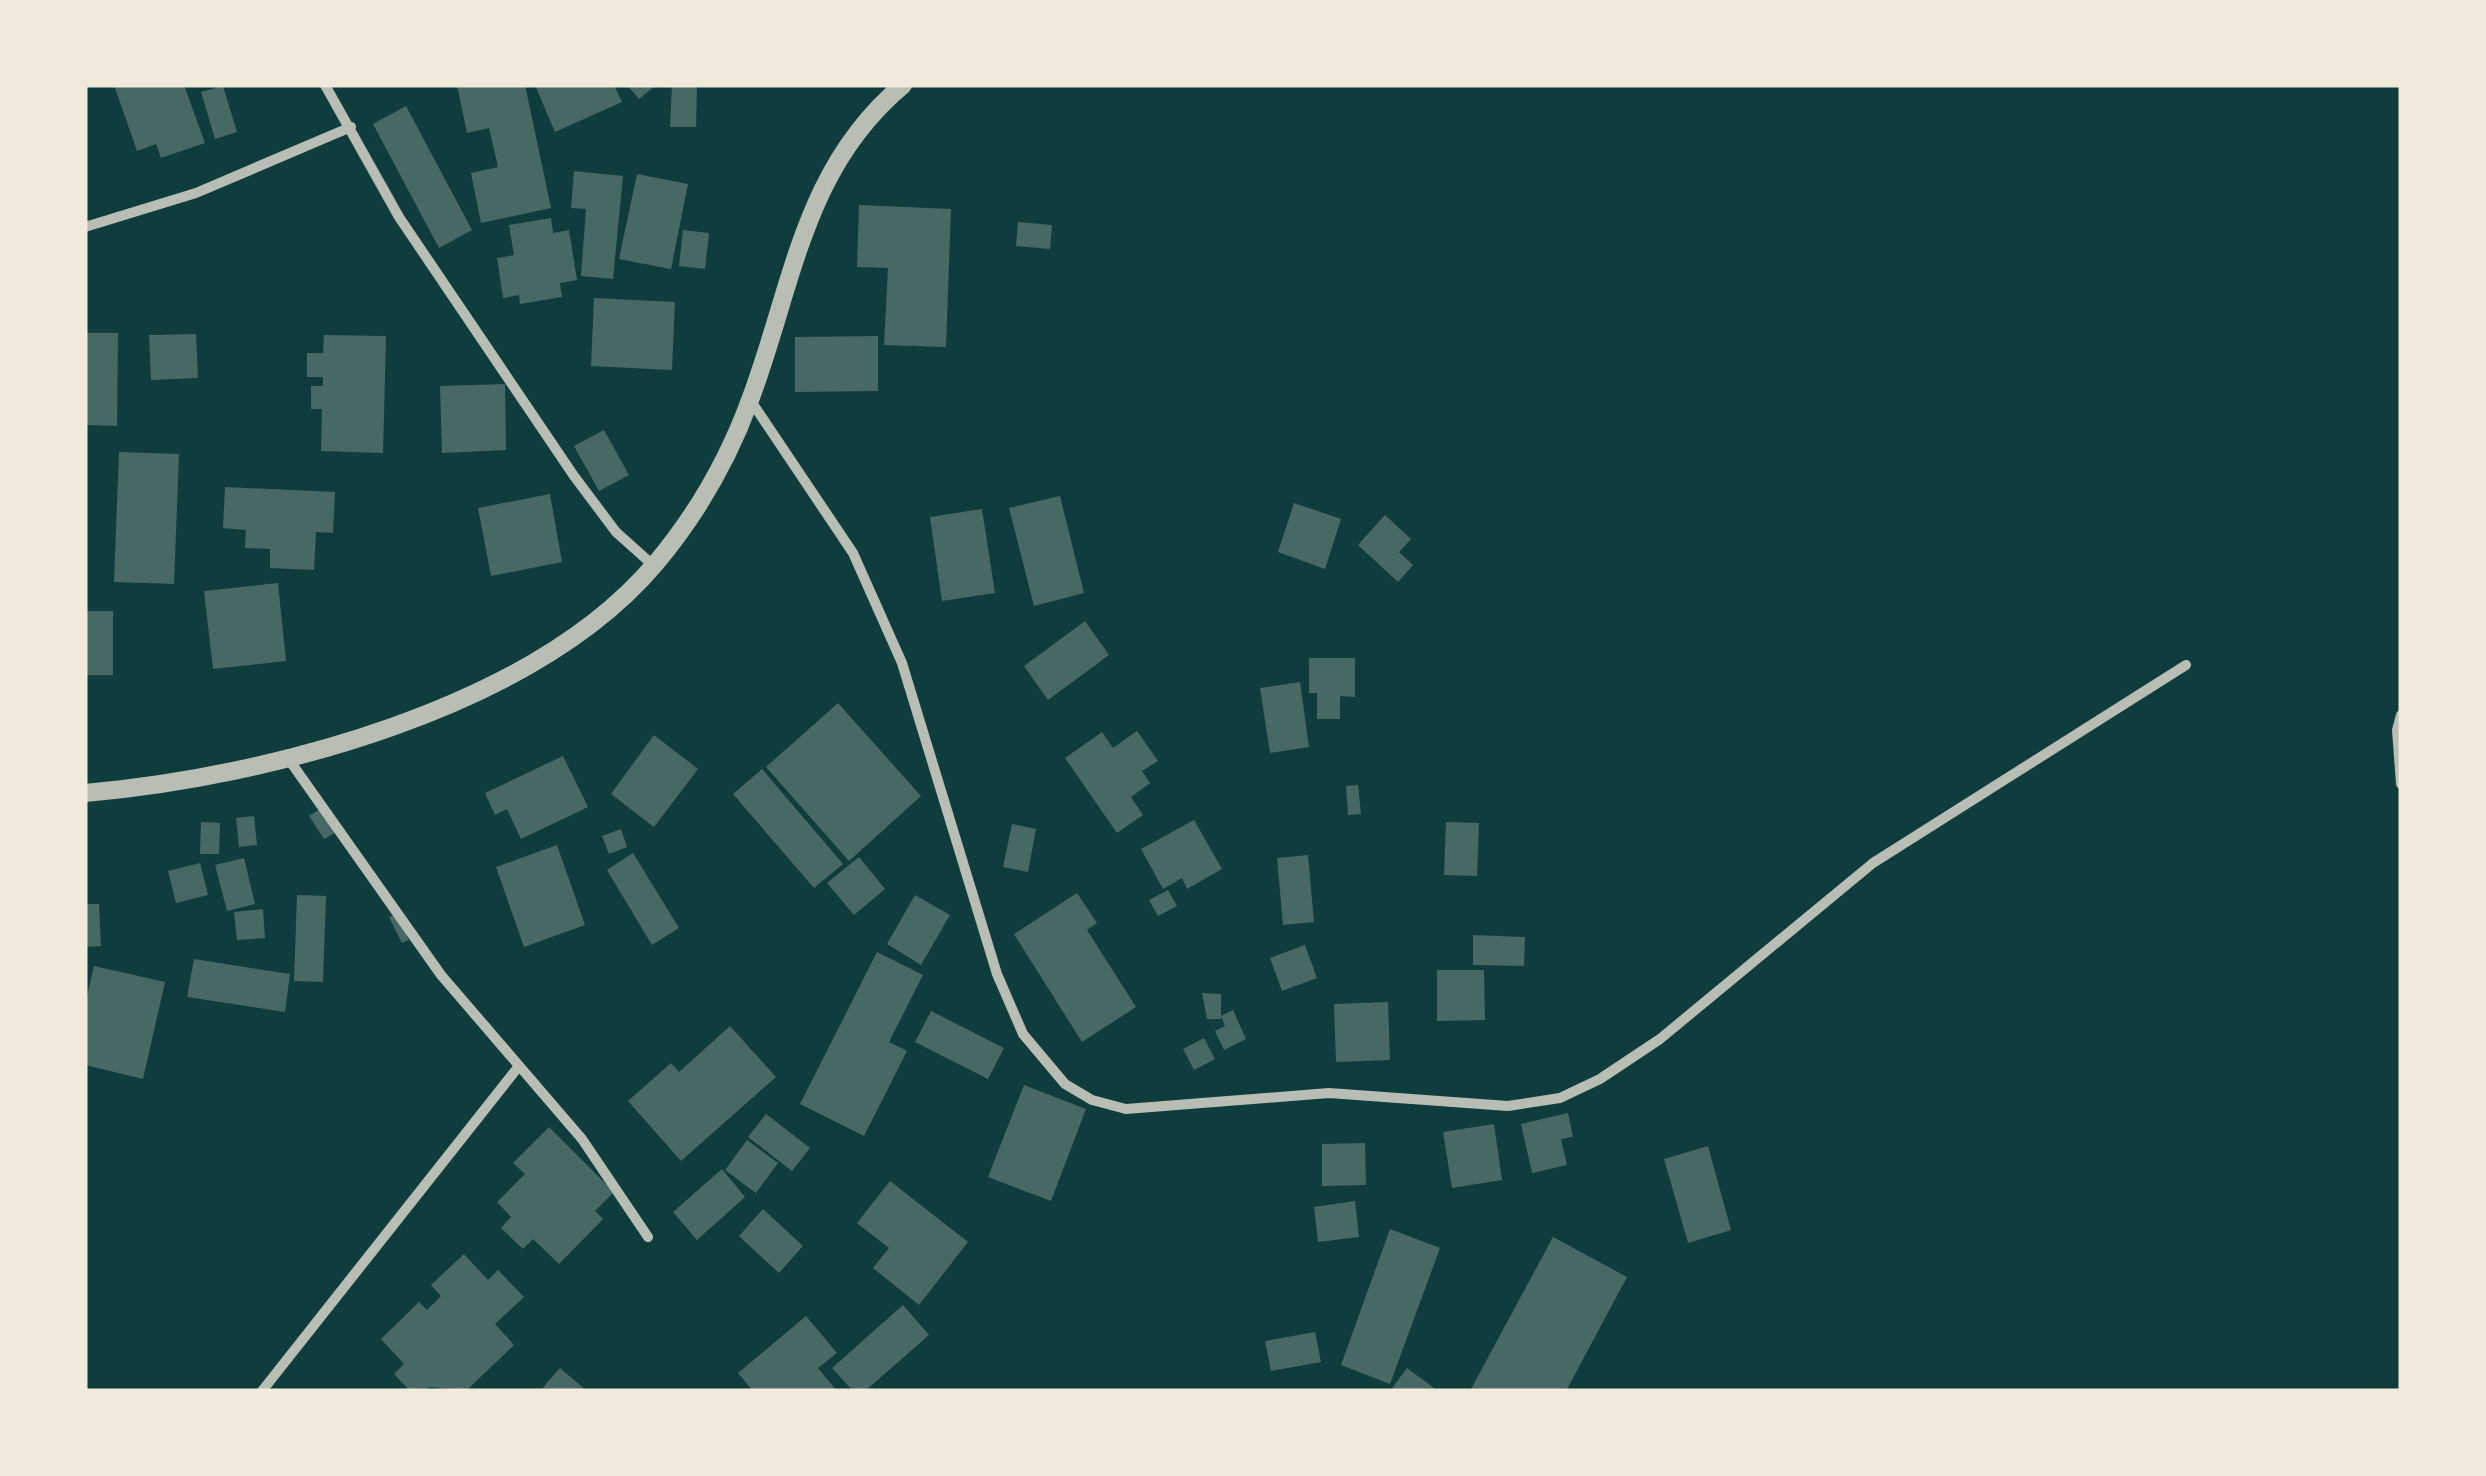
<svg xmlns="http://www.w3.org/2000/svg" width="2486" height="1476" viewBox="0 0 2486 1476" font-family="Figtree,sans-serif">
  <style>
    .building { fill: #486865 }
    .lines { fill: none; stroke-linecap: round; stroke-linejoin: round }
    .minor { stroke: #b8beb3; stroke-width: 10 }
    .tertiary { stroke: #b8beb3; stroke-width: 18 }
  </style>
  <rect width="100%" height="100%" fill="#0f3d3e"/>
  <path class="building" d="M 114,85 L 184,85 L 205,143 L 161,158 L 156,144 L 137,151 Z
    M 457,85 L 525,85 L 551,208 L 481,223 L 471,173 L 498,167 L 489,128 L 467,133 Z
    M 535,85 L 614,85 L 622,102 L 555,132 Z
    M 627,85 L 656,85 L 639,99 Z
    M 672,85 L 697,85 L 696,127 L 670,127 Z
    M 223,86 L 237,132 L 215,139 L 201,92 Z
    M 406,106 L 472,230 L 439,248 L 373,124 Z
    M 574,171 L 623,176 L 613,279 L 581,276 L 586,209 L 571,208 Z
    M 637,174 L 688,184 L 671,269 L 619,259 Z
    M 859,205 L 951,209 L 946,347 L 884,345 L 888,268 L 857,267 Z
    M 551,218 L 553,233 L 569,230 L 577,280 L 560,283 L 562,297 L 520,304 L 519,295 L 503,298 L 497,258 L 514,255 L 509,225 Z
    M 1018,222 L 1052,225 L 1050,249 L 1016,246 Z
    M 683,230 L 709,233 L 705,269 L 679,266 Z
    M 594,298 L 675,302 L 672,370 L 591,366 Z
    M 87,333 L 118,333 L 117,426 L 85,425 Z
    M 196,334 L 198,378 L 151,380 L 149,335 Z
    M 324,335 L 386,336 L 383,453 L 321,451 L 322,409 L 311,409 L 311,386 L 323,386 L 323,377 L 307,377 L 307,353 L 323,353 Z
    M 878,336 L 878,391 L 795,392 L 795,337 Z
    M 505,384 L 506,450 L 442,453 L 440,386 Z
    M 604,430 L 629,475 L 599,491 L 574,446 Z
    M 119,452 L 179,454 L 174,584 L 114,582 Z
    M 225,487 L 335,492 L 333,533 L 316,532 L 314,570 L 270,568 L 270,549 L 245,548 L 246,530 L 223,528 Z
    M 550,494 L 562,562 L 491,576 L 478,508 Z
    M 1060,496 L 1084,593 L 1034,606 L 1009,508 Z
    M 1294,503 L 1341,519 L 1325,569 L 1278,552 Z
    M 982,509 L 995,593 L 942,601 L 930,517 Z
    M 1385,515 L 1411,539 L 1399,552 L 1413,565 L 1398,582 L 1358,545 Z
    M 278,583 L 286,661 L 213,669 L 204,591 Z
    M 85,611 L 113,611 L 113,675 L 85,675 Z
    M 1085,621 L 1109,655 L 1048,700 L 1024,666 Z
    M 1309,658 L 1355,658 L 1355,697 L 1340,696 L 1340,719 L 1317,719 L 1317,693 L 1309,693 Z
    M 1300,682 L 1309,747 L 1270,753 L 1260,688 Z
    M 838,703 L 921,796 L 849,861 L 766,767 Z
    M 1137,731 L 1158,761 L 1142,771 L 1150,783 L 1131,797 L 1143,815 L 1117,833 L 1065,758 L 1102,732 L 1113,748 Z
    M 654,735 L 698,769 L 654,827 L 611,794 Z
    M 563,756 L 588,807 L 521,839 L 507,809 L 495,815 L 485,793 Z
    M 762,769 L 843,864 L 814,888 L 733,794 Z
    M 1358,785 L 1361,814 L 1348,815 L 1346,786 Z
    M 325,806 L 340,830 L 324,839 L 309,816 Z
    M 254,816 L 257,845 L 239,847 L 236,818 Z
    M 1194,820 L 1222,869 L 1187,889 L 1182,878 L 1163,889 L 1141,849 Z
    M 201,822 L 220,823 L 219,854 L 200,854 Z
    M 1446,822 L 1479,823 L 1477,876 L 1444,875 Z
    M 1012,824 L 1036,829 L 1028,872 L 1003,867 Z
    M 621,829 L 627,847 L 609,854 L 602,836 Z
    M 557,845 L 585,925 L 524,947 L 496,867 Z
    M 633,853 L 679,928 L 652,945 L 607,870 Z
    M 1308,855 L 1314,922 L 1283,925 L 1277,858 Z
    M 859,857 L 885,889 L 854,915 L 827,883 Z
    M 244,858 L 255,904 L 227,911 L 215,865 Z
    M 200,863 L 208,895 L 176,903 L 168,871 Z
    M 1168,890 L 1177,906 L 1158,916 L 1149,900 Z
    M 1077,893 L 1097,923 L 1087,930 L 1136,1007 L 1082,1042 L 1014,934 Z
    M 297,895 L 326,896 L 323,982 L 294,981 Z
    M 915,895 L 950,915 L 921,965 L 887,944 Z
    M 85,904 L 99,904 L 101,946 L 85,947 Z
    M 263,909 L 265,938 L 237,940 L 234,912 Z
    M 396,914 L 409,940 L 402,943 L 389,917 Z
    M 1473,935 L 1525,937 L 1524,966 L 1473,965 Z
    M 1305,945 L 1317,978 L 1282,991 L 1270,958 Z
    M 877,952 L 923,975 L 889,1042 L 907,1051 L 864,1136 L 800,1104 Z
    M 194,959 L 290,974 L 285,1012 L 187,997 Z
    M 94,966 L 165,982 L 143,1079 L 85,1065 L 85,1005 Z
    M 1437,970 L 1484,970 L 1485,1020 L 1437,1021 Z
    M 1202,993 L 1221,994 L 1221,1019 L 1207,1019 Z
    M 1388,1002 L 1390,1060 L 1336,1062 L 1334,1004 Z
    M 1233,1010 L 1246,1039 L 1224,1050 L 1215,1031 L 1225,1026 L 1221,1016 Z
    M 931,1011 L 1004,1048 L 988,1079 L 915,1042 Z
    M 730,1026 L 776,1077 L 681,1161 L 628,1101 L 671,1063 L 679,1072 Z
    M 1204,1038 L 1215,1059 L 1194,1070 L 1183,1049 Z
    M 1024,1085 L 1086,1109 L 1051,1201 L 988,1177 Z
    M 1568,1113 L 1573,1137 L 1561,1139 L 1567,1165 L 1532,1173 L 1521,1124 Z
    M 766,1114 L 810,1148 L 792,1171 L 748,1137 Z
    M 1494,1124 L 1502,1180 L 1452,1188 L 1443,1132 Z
    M 549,1127 L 614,1192 L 595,1211 L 603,1219 L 559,1264 L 533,1239 L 523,1249 L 501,1228 L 511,1217 L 497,1202 L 525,1174 L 513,1163 Z
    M 747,1140 L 778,1163 L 756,1193 L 725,1170 Z
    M 1365,1143 L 1366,1185 L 1322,1186 L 1322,1144 Z
    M 1708,1146 L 1731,1230 L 1688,1243 L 1664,1159 Z
    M 722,1169 L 745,1197 L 697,1240 L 673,1212 Z
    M 890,1181 L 968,1242 L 919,1305 L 873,1268 L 889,1248 L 857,1223 Z
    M 1355,1201 L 1359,1237 L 1318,1242 L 1314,1207 Z
    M 763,1209 L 803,1246 L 779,1273 L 739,1236 Z
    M 1390,1229 L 1440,1248 L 1390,1384 L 1341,1365 Z
    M 1553,1237 L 1627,1277 L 1566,1391 L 1470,1391 Z
    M 464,1254 L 488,1280 L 498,1270 L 524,1297 L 495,1324 L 514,1345 L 466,1391 L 432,1387 L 410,1391 L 394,1374 L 404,1364 L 381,1339 L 419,1302 L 427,1310 L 441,1296 L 431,1285 Z
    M 903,1305 L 929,1335 L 865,1391 L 853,1391 L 832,1368 Z
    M 806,1316 L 837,1353 L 818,1368 L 837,1391 L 753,1391 L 738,1373 Z
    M 1315,1332 L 1321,1362 L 1271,1371 L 1265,1341 Z
    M 560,1368 L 587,1391 L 540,1391 Z
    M 1407,1368 L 1434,1388 L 1432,1391 L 1390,1391 Z"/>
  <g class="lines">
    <path class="minor" d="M 325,85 L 399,217 L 574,476 L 616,532 L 654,566
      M 85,227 L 196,193 L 351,127
      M 751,401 L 853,553 L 902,663 L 997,974 L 1023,1034 L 1065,1084 L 1092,1100 L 1126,1109 L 1329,1093 L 1508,1106 L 1560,1098 L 1600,1079 L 1660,1039 L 1873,863 L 2186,665
      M 2401,715 L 2397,730 L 2401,784
      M 290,761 L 441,975 L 582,1139 L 648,1237
      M 262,1391 L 519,1066"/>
    <path class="tertiary" d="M 85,793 C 267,777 533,709 656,563 C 697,514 728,460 750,400 C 793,286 803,168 903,85"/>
  </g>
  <rect width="2486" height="1476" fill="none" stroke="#f1e9da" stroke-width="175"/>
</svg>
